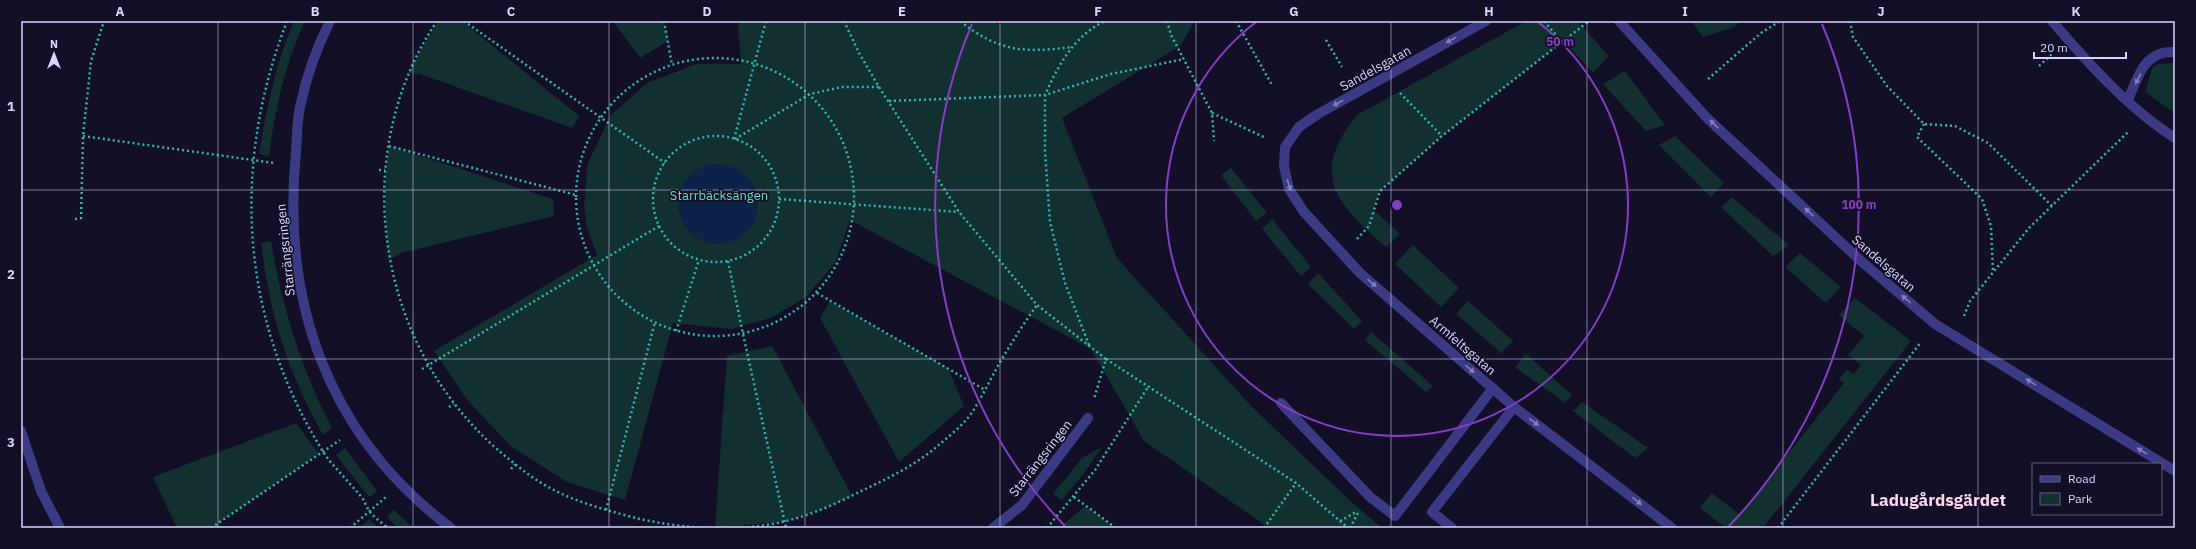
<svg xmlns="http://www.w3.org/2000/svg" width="2196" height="549" viewBox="0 0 2196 549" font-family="'IBM Plex Sans',sans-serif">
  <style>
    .green { fill: #12302f }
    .water { fill: #0c2248 }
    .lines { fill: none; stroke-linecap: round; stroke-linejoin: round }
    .path { stroke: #2fb8b0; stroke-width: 2.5; stroke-dasharray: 2 3; stroke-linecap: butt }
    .service { stroke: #3d3a85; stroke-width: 10 }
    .minor { stroke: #3d3a85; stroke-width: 10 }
    .oneway { fill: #837fbc }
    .grid { fill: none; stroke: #d9d4ff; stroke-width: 1; stroke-opacity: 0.55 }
    .ring { fill: none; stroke: #843dc5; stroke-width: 2 }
    .labels { text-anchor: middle; stroke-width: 3.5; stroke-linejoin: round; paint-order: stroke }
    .street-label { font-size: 13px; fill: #d9d4ff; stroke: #130f26 }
    .park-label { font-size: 13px; fill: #5fe0c0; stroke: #130f26 }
    .district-label { font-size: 17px; font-weight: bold; fill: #ffd6f0; stroke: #130f26 }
    .centre { fill: #843dc5; stroke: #130f26; stroke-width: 2 }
    .ring-label { font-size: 12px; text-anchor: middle; font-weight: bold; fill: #843dc5; stroke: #130f26; stroke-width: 3.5; stroke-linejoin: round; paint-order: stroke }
    .neatline { fill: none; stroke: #d9d4ff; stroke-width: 1.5 }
    .grid-label { font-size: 13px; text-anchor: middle; font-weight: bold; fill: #d9d4ff }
  </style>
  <rect width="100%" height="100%" fill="#130f26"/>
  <path class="green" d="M 294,21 L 305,21 C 285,64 275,109 269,156 L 259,154 C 267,107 275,66 294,21 Z
    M 438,21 L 462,21 L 579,116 L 572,128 L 420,74 L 408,73 Z
    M 613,21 L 664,21 L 668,41 L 640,58 Z
    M 738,21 L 993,21 L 999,25 L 1007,21 L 1195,21 L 1180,46 L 1062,118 L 1117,258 L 1253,408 L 1357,507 L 1382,528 L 1269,528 L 1144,441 L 1091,349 L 850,220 L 835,263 L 806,297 L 771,318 L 731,329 L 673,323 L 625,500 L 567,482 L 512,447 L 468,401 L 434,351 L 597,255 L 587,228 L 584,203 L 588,163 L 611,115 L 647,83 L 696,64 L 741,64 Z
    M 1526,21 L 1577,21 L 1609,56 L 1593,73 L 1564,41 L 1442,136 L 1380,191 L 1374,210 L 1400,234 L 1386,247 C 1337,204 1308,176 1357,115 Z
    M 1691,21 L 1741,21 L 1734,27 L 1703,37 Z
    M 2171,63 L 2175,64 L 2175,113 L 2145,92 L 2152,68 L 2159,64 Z
    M 1625,71 L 1665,125 L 1646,131 L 1603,84 Z
    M 1675,136 L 1724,183 L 1711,197 L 1659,145 Z
    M 389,146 L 553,199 L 554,216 L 401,253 L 389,260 C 385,221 383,185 389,146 Z
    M 1231,168 L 1267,213 L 1256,221 L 1221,175 Z
    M 1732,197 L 1789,245 L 1773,256 L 1721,207 Z
    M 1272,219 L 1311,267 L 1301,276 L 1262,229 Z
    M 271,241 C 282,307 301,368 332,428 L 323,435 C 287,370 270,316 261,243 Z
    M 1413,245 L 1459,288 L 1441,307 L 1395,264 Z
    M 1800,253 L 1841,287 L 1826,303 L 1785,267 Z
    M 1318,273 L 1362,321 L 1354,329 L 1308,284 Z
    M 1855,298 L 1911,341 L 1763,528 L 1726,528 L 1700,508 L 1712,493 L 1740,515 L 1844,383 L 1839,379 L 1847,370 L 1854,374 L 1861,365 L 1848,355 L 1864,336 L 1839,315 Z
    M 830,301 L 948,368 L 964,406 L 899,462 L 820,318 Z
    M 1468,301 L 1513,341 L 1501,353 L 1456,314 Z
    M 1371,332 L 1433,386 L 1426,392 L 1365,340 Z
    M 772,346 L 852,496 L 830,506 L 785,522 L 715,528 L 727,356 Z
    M 1526,354 L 1572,395 L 1565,403 L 1515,367 Z
    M 1582,402 L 1648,448 L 1635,458 L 1573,411 Z
    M 296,423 L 319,454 L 211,528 L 177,528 L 153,477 Z
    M 1102,447 L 1082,476 L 1062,500 L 1053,494 L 1082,458 Z
    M 345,448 L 377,491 L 369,497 L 336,455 Z
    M 1085,506 L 1116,528 L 1059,528 Z
    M 394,510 L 411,526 L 414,528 L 398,528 L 387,517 Z
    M 369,519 L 379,528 L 359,528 Z"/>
  <path class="water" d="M678 204a40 40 0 1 1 80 0a40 40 0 1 1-80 0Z"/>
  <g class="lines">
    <path class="path" d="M 287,21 C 231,166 240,317 322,450 C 329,462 340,472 349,483 C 354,488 358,493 363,499 C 365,503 367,508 370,512 C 375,518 382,523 388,528
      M 437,21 C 396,81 378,159 386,231 C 395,317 434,394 499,451 C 515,464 531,478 550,488 C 578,503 609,511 640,519 C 687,529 739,533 786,521 C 811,515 836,504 859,492 C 887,479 918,464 941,443 C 952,434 965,423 973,411 C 983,395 991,378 1000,362 C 1012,342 1024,323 1037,305
      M 464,21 L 665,163
      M 664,21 L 672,65
      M 844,21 L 859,53 L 879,87 L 959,212 L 1037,305 L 1106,359 L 1094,399
      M 960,21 C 999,52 1024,53 1072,47
      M 1167,21 L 1171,35 L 1212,113 L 1214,141
      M 1236,21 L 1272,85
      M 1850,21 L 1853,37 L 1887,86 L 1924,124 L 1955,126 L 1988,143 L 2052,206
      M 1326,40 L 1342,67
      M 1562,42 L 1589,21
      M576 197a139 139 0 1 1 278 0a139 139 0 1 1-278 0Z
      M 2039,66 L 2052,54
      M 1708,79 L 1761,33 L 1780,21
      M 1400,93 L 1442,136
      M 889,101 L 1045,95 C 1058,65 1075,35 1105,21
      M 1212,113 L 1266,138
      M 1924,124 L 1917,137 L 1982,199 L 1991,226 L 1993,272
      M 83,136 L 274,163
      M653 199a63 63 0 1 1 126 0a63 63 0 1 1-126 0Z
      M 734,139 L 766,21
      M 735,139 L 810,94 L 842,87 L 879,87
      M 389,146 L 576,195
      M 379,170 L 385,170
      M 779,199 L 959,212
      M 75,219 L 81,218 L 83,136 L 91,61 L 104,21
      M 1357,239 L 1369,226 L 1380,191 L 1442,136 L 1562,42 L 1544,21
      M 728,261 L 743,334 L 786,528
      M 817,293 L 985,390
      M 1964,316 L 1970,301 L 2029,228 L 2129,131
      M 676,331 L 699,260
      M 1089,345 L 1065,283 L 1050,222 L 1045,152 L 1045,95 L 1111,74 L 1184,59
      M 1106,359 L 1296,483 L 1348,528
      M 422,369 L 659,226
      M 449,407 L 454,404
      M 511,469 L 515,464
      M 1074,497 L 1116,528
      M 606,510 L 655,322
      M 1340,521 L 1356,512
      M 211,528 L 340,440
      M 350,528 L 386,497
      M 1047,528 L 1095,470 L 1148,387
      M 1264,528 L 1296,483
      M 1350,528 L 1358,513
      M 1778,528 L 1921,342"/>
    <path class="service" d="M 2128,100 C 2138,77 2144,50 2175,52
      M 1281,403 L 1370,497 L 1395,516 L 1493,388
      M 1452,528 L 1432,512 L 1514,407"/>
    <path class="minor" d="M 330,21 C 317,47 306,78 300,107 C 297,121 297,137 296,152 C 281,302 328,436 451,528
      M 1486,21 L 1318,114 L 1299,127 L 1285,147 L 1284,166 L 1289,189 L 1304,212 L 1360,273 L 1514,407 L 1672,528
      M 1619,21 L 1707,118 L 1861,261 L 1935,324 L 2175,471
      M 2052,21 C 2087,62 2129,109 2175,138
      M 21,431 L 41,491 L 60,528
      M 993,528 L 1022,505 L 1088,418"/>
  </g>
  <defs><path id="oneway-solid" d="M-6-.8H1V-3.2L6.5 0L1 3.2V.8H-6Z"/></defs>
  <g class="oneway">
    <use href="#oneway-solid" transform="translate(1451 40) rotate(151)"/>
    <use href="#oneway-solid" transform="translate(2138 79) rotate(116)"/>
    <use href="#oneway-solid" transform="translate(1338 103) rotate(151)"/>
    <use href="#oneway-solid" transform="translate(1714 124) rotate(-137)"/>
    <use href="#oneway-solid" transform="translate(1289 185) rotate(72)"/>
    <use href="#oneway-solid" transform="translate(1809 212) rotate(-137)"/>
    <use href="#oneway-solid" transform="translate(1372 283) rotate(41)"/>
    <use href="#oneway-solid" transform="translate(1906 299) rotate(-140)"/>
    <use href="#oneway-solid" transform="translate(1470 369) rotate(41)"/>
    <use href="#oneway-solid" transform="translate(2031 382) rotate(-148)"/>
    <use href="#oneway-solid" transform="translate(1534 422) rotate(37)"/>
    <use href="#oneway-solid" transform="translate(2142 451) rotate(-148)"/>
    <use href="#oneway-solid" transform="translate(1637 501) rotate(37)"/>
  </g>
  <path class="grid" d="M 218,21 L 218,528M 413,21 L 413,528M 609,21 L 609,528M 805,21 L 805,528M 1000,21 L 1000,528M 1196,21 L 1196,528M 1391,21 L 1391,528M 1587,21 L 1587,528M 1783,21 L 1783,528M 1978,21 L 1978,528M 21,190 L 2175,190M 21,359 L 2175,359"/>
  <g class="ring">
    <path d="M1538 22A231 231 0 1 1 1256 22"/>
    <path d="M1065 526A462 462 0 0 1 972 24M1822 24A462 462 0 0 1 1729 526"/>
  </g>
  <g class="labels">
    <g class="street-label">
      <text transform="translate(1375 68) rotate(-29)" y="5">Sandelsgatan</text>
      <text transform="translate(285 250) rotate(-96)" y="5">Starrängsringen</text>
      <text transform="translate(1884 263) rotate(41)" y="5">Sandelsgatan</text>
      <text transform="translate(1463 345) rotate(41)" y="5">Armfeltsgatan</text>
      <text transform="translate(1040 458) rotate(-52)" y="5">Starrängsringen</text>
    </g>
    <g class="park-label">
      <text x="719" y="200">Starrbäcksängen</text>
    </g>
    <g class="district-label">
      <text x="1938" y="506">Ladugårdsgärdet</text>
    </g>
  </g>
  <circle cx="1397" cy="205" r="6" class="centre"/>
  <g class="ring-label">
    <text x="1560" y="46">50 m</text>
    <text x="1859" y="209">100 m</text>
  </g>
  <rect width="2196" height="549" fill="none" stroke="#130f26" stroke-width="44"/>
  <rect x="2032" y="463" width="130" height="52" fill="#130f26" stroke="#625e7d"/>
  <rect x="2040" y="476" width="20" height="6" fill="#3d3a85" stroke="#625e7d"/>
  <text x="2068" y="483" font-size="12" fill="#d9d4ff">Road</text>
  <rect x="2040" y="493" width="20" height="12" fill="#12302f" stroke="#625e7d"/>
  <text x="2068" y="503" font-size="12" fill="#d9d4ff">Park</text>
  <g transform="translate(54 54)" stroke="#130f26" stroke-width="3" paint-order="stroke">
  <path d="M0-3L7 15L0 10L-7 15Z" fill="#d9d4ff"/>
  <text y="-6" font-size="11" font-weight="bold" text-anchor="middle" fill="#d9d4ff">N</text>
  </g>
  <path d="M2034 52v6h92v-6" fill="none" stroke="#d9d4ff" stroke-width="2"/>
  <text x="2040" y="52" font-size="12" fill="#d9d4ff" stroke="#130f26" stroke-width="3" paint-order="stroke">20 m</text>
  <rect x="22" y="22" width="2152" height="505" class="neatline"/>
  <g class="grid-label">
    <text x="120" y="16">A</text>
    <text x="315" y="16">B</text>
    <text x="511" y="16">C</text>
    <text x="707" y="16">D</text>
    <text x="902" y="16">E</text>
    <text x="1098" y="16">F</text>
    <text x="1294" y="16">G</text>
    <text x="1489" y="16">H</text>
    <text x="1685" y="16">I</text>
    <text x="1881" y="16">J</text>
    <text x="2076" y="16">K</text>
    <text x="11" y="111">1</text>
    <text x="11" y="279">2</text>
    <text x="11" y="447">3</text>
  </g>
</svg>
